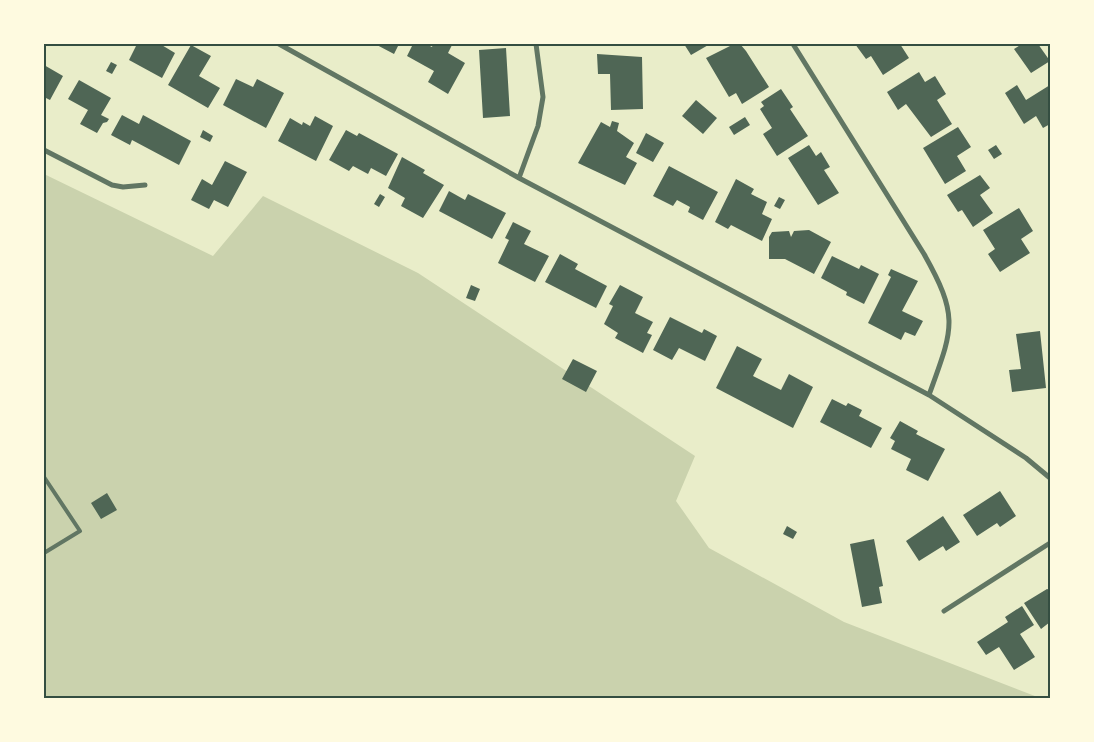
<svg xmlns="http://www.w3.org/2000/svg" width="1094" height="742" viewBox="0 0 1094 742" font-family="'Roboto Condensed',sans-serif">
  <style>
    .green { fill: #cad2ad }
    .building { fill: #4f6655 }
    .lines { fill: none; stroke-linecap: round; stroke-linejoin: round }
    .service { stroke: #617663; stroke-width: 4 }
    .minor { stroke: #617663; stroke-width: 5 }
    .neatline { fill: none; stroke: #344e41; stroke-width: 2 }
  </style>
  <rect width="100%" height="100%" fill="#e9edc9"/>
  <path class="green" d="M 44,174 L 213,256 L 263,196 L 418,273 L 695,456 L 676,501 L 709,548 L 844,622 L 1040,698 L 44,698 Z"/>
  <path class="building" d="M 137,44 L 160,44 L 175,53 L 162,78 L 129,60 Z
    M 375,44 L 399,44 L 394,54 Z
    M 413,44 L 426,44 L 432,47 L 433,44 L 449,44 L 452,45 L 448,53 L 465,63 L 448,94 L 428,82 L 434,71 L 407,56 Z
    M 684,44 L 710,44 L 691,55 Z
    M 734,44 L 740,44 L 746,51 L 769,87 L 742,104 L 736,93 L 729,97 L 706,58 Z
    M 855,44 L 900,44 L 909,58 L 883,75 L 871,56 L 866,59 Z
    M 1022,44 L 1038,44 L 1050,61 L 1031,73 L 1014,49 Z
    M 191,45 L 211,56 L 199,76 L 220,88 L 208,108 L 168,85 Z
    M 506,48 L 510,116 L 483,118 L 479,50 Z
    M 597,54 L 642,57 L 643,109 L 611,110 L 610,74 L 598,74 Z
    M 111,62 L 117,65 L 112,74 L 106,71 Z
    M 44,65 L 63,76 L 50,100 L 44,97 Z
    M 919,72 L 925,82 L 935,76 L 946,94 L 937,100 L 952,124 L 931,137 L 906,104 L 898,110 L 887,92 Z
    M 236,79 L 253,87 L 257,79 L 284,93 L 266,128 L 223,105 Z
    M 79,80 L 111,98 L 101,115 L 109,119 L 107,122 L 103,123 L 97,133 L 80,124 L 88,110 L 68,99 Z
    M 1017,85 L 1026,100 L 1050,85 L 1050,124 L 1043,128 L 1036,116 L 1024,124 L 1005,93 Z
    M 781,89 L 793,107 L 790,109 L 808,136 L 777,156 L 763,134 L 772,128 L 760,109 L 764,106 L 761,102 Z
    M 696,100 L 717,118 L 703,134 L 682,116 Z
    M 122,115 L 139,124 L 143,115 L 191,141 L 179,165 L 132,140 L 130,145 L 111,135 Z
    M 315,116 L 333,126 L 316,161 L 278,141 L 290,118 L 302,125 L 303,122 L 310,126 Z
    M 745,117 L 750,125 L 734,135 L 729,127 Z
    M 612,121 L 619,123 L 617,131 L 634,143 L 626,157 L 637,163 L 625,185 L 578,163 L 601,122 L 610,127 Z
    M 958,127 L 971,147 L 957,156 L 966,171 L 945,184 L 923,148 Z
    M 203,130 L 213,136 L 210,142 L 200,137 Z
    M 346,130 L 357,136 L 359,133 L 398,154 L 386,176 L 371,168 L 368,174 L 353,166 L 349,171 L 329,160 Z
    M 646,133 L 664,143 L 653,162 L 636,153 Z
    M 809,145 L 816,156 L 821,152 L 830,167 L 824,170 L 839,193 L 818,205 L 788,158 Z
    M 996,145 L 1002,154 L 994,159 L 988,150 Z
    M 402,157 L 425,170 L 423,173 L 444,185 L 423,218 L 401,206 L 405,198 L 388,188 Z
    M 225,161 L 247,172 L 228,207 L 214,200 L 209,209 L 191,200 L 202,179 L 212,185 Z
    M 669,166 L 718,192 L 703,220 L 688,212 L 690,207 L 677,200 L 673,206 L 653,196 Z
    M 980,175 L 990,188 L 980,195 L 993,213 L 973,227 L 962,210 L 958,212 L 947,195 Z
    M 736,179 L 754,189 L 751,194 L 767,202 L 762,214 L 772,219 L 762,241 L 731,225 L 728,229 L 715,222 Z
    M 449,191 L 465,200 L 468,194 L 506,213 L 492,239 L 439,211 Z
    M 380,194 L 385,197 L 379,207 L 374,204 Z
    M 779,197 L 785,200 L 780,209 L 774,206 Z
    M 1019,208 L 1033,231 L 1021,239 L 1030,253 L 1000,272 L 988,254 L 995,249 L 983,230 Z
    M 513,222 L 531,231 L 524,244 L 549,256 L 535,282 L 498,263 L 509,240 L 505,238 Z
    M 809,230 L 831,242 L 814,274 L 785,259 L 769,259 L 769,237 L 772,232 L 789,231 L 791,237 L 794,231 Z
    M 560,254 L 578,264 L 575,269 L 607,286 L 596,308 L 545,282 Z
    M 832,256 L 859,269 L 861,265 L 879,274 L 864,304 L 846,295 L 847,292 L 821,278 Z
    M 891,269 L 918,281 L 902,311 L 923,321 L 915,336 L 905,332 L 901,340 L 868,323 L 891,277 L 888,275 Z
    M 471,285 L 480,289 L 475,301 L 466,298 Z
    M 620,285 L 643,297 L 635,313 L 653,322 L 647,333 L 652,335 L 643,353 L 615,338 L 618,333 L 604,324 L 613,306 L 609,304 Z
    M 670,317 L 702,333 L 704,329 L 717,336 L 705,361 L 679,348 L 672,360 L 653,350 Z
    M 1040,331 L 1046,388 L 1012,392 L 1009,370 L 1021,369 L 1016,334 Z
    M 737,346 L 762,359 L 753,376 L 781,390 L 789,374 L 813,387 L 793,428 L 716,388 Z
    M 573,359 L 597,371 L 586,392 L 562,379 Z
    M 832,399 L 846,406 L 848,403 L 862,410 L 859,416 L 882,428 L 871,448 L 820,422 Z
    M 900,421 L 918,431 L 916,434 L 945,449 L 928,481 L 906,470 L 911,459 L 891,449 L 895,441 L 890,438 Z
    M 1000,491 L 1016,516 L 1000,527 L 997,523 L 977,536 L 963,515 Z
    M 107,493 L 117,510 L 101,519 L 91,503 Z
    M 943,516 L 960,542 L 946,551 L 943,546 L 919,561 L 906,541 Z
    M 787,526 L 797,532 L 793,539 L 783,534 Z
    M 874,539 L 883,586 L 879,587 L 882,603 L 862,607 L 850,544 Z
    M 1047,589 L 1050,590 L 1050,622 L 1041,629 L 1024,603 Z
    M 1022,606 L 1034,625 L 1020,634 L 1035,657 L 1014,670 L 999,647 L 986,655 L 977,642 L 1008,622 L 1005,617 Z"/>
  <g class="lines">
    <path class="service" d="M 44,477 L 80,531 L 44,553"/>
    <path class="minor" d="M 279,44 L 519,178 L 929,395 L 1026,458 L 1050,478
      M 793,44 L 924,254 C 960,318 953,328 929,395
      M 44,150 L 112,185 L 123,187 L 145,185
      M 519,178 L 538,126 L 543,97 L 536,44
      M 944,611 L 1050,543"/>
  </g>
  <rect width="1094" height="742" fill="none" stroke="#fefae0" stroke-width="90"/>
  <rect x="45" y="45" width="1004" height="652" class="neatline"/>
</svg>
